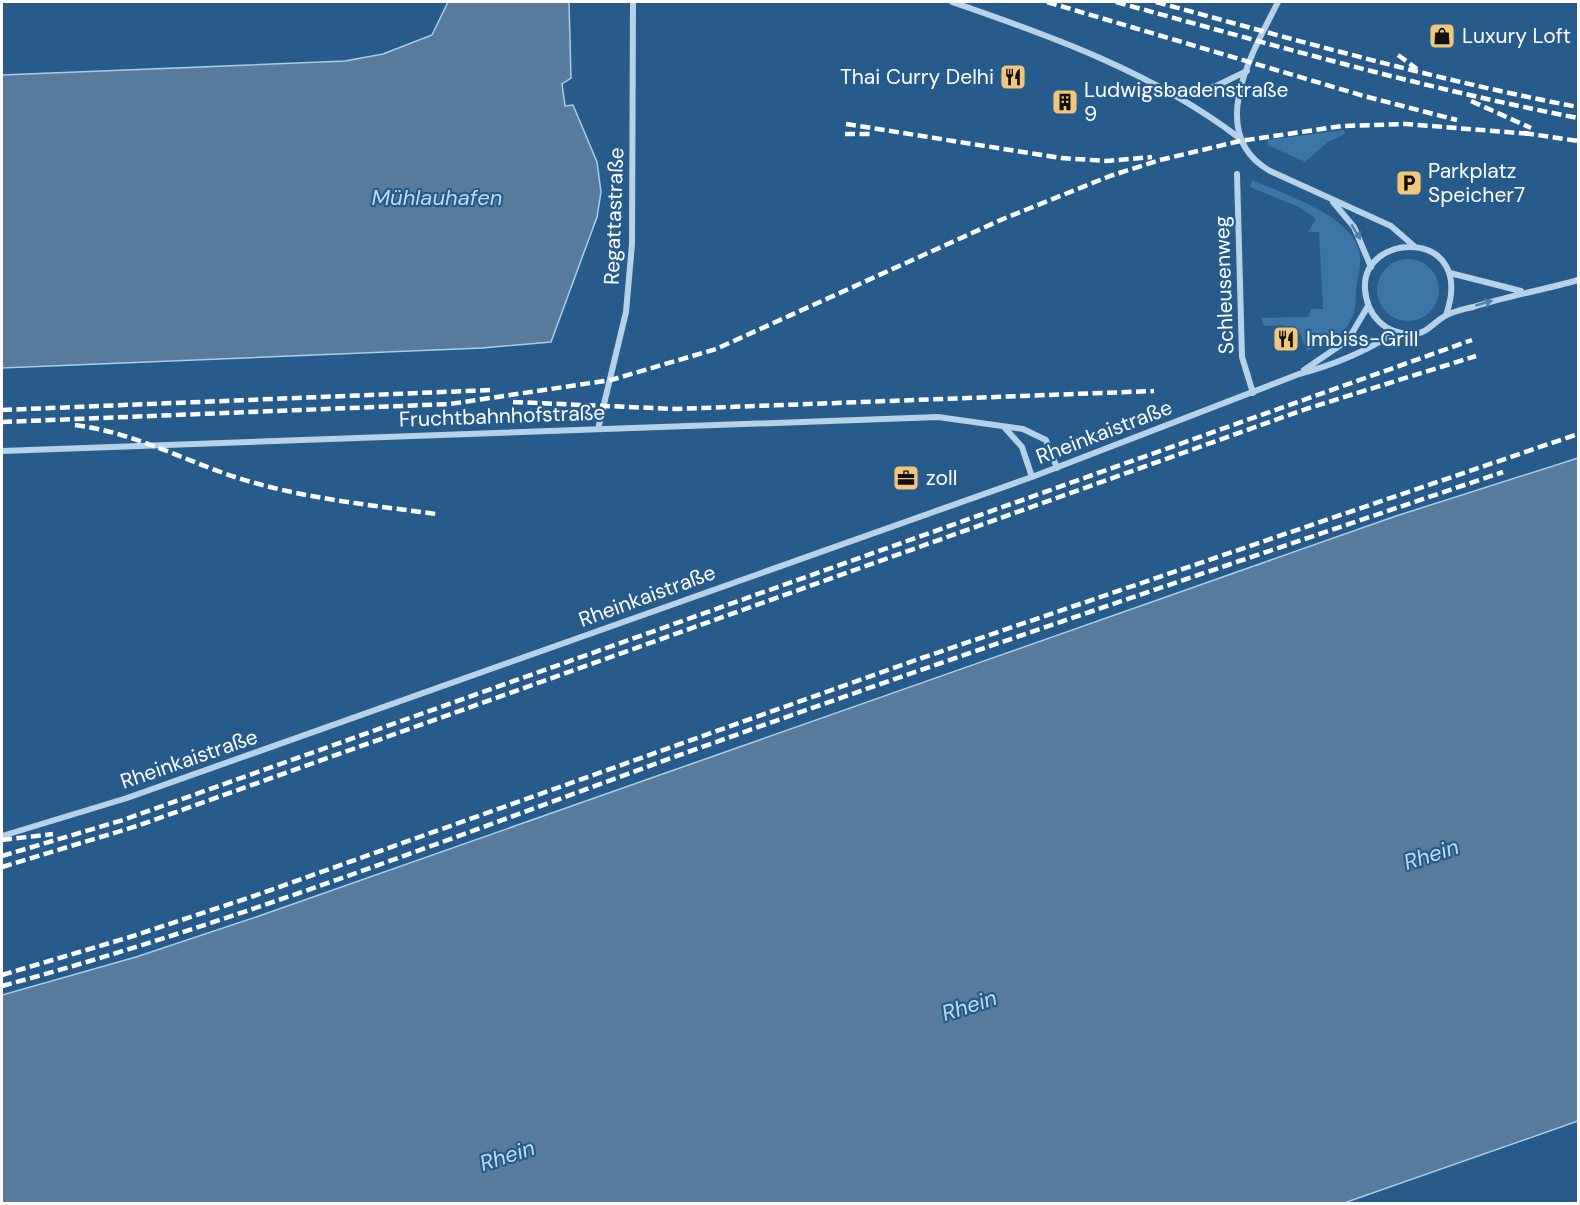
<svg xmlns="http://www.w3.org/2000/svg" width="1580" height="1205" viewBox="0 0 1580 1205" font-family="'DM Sans',sans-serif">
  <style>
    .green { fill: #3c75a8 }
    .water { fill: #587b9d; stroke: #aacdea; stroke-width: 1.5 }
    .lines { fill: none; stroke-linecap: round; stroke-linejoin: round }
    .minor { stroke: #b6d1ea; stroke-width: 6 }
    .rail { stroke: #fff; stroke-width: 4.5; stroke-dasharray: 10 4.5; stroke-linecap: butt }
    .oneway { fill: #527ea8 }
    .labels { text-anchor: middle; stroke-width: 4.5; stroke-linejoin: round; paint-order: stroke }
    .poi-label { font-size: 21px; fill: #fff; stroke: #275b8b; text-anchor: start }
    .street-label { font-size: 21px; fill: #fff; stroke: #275b8b }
    .water-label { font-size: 22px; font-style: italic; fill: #c1dbf1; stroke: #275b8b }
  </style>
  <rect width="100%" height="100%" fill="#275b8b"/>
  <path class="green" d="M 1344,130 L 1345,134 L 1328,142 L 1305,162 L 1268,145 L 1267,140 Z
    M 1252,180 C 1283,194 1346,213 1358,248 C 1364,263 1356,279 1356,294 C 1356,330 1337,338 1307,351 L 1300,333 L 1283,325 L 1264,326 L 1261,318 L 1308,317 L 1311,309 L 1323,309 L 1319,232 L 1308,232 L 1316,219 L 1301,208 L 1250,187 Z
    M1377 290a31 31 0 1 1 62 0a31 31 0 1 1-62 0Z"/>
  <path class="water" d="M 448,2 L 569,2 L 571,78 L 562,84 L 565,106 L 573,105 L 597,162 L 601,192 L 597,217 L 551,342 L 482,348 L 2,368 L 2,75 L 345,61 L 383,54 L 432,35 Z
    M 1578,458 L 1578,1121 L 1344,1203 L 2,1203 L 2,995 L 136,957 L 259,916 L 1396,516 Z"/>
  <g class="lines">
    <path class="minor" d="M 952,2 C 1051,36 1154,73 1238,137
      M 1278,2 C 1253,51 1204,134 1270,171 L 1391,226 L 1414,246
      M 1177,96 L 1214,87 L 1247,71
      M 1237,174 L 1242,357 L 1253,393
      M 1333,202 L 1354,227 L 1371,267
      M 1450,273 L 1521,291
      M 1446,315 C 1477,227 1361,231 1365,289 C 1367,316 1385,334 1412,334 C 1428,334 1434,321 1447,315 C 1454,311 1465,309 1473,307 C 1508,296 1543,290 1578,280
      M 1304,370 L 1348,340 L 1368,306
      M 1004,427 L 1022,447 L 1032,477
      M 598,429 L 626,312 L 632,244 L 633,2
      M 2,451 L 938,417 L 1023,429 L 1046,440 L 1057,468
      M 2,836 L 127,798 L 1032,477 L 1299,374 C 1334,365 1365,352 1396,332"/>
    <path class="rail" d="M 1047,2 L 1364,96 L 1457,120
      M 1116,2 C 1269,44 1422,88 1578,118
      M 1156,2 C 1296,40 1436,80 1578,107
      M 1398,55 L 1417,69
      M 1471,101 L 1531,128
      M 846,124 L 1061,158 L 1107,161 L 1152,157
      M 1524,133 L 1578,141
      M 845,134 L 871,134
      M 513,402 L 676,409 L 1154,391
      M 2,410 L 492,390
      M 2,422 L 450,404 L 611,380 L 716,349 L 1003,219 L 1110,176 L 1160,160 L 1240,141 L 1342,126 L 1406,124 L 1531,134
      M 75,425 C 132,432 181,459 235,477 C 299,498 370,505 436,514
      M 2,840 L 53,834
      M 2,856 L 123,820 L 1472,340
      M 2,867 L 137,826 L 1306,409 L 1476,356
      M 2,975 L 130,937 L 254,896 L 913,661 L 1578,434
      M 2,986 C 235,923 461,834 688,752 C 959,655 1231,564 1503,472"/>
  </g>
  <defs><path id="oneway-solid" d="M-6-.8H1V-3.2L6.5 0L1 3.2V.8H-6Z" transform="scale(1.5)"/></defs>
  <g class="oneway">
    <use href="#oneway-solid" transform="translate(1356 232) rotate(59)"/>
    <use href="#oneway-solid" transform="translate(1484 303) rotate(-17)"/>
  </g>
  <defs>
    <symbol id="shop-square" viewBox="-11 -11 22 22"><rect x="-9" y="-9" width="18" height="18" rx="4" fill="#f2c67b" stroke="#275b8b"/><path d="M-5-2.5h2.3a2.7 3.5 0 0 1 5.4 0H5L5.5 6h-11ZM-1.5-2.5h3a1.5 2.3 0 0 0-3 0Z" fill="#111"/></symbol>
    <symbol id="restaurant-square" viewBox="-11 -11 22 22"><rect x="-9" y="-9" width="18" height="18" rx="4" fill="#f2c67b" stroke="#275b8b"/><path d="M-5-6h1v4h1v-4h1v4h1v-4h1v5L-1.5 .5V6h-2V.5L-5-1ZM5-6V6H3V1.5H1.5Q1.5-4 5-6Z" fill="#111"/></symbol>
    <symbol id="building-square" viewBox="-11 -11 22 22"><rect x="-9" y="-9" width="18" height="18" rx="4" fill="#f2c67b" stroke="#275b8b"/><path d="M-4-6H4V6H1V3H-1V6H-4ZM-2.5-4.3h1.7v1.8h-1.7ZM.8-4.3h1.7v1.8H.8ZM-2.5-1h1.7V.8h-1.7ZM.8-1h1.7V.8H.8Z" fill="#111"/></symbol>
    <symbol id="parking-square" viewBox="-11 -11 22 22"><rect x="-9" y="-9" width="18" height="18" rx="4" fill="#f2c67b" stroke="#275b8b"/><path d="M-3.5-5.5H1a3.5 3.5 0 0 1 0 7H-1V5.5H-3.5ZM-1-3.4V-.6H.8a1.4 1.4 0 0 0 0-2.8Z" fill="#111"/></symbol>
    <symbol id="office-square" viewBox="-11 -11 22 22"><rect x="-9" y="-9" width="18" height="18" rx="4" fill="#f2c67b" stroke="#275b8b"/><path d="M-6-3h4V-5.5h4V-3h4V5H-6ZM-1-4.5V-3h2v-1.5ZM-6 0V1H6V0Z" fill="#111"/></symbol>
  </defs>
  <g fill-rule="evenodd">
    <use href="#shop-square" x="1427" y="21" width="30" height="30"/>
    <use href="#restaurant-square" x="998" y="62" width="30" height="30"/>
    <use href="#building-square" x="1050" y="87" width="30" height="30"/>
    <use href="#parking-square" x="1394" y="168" width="30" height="30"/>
    <use href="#restaurant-square" x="1271" y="324" width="30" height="30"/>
    <use href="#office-square" x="891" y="463" width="30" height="30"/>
  </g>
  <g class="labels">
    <g class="poi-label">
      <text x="1462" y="43">Luxury Loft</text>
      <text x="994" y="84" text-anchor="end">Thai Curry Delhi</text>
      <text x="1084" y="97">Ludwigsbadenstraße<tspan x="1084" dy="24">9</tspan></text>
      <text x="1428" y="178">Parkplatz<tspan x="1428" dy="24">Speicher7</tspan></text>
      <text x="1306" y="346">Imbiss-Grill</text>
      <text x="926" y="485">zoll</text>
    </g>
    <g class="street-label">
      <text transform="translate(614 216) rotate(-88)" y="7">Regattastraße</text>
      <text transform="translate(1224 285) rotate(-92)" y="7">Schleusenweg</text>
      <text transform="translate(502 416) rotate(-2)" y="7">Fruchtbahnhofstraße</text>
      <text transform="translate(1104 432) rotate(-21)" y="7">Rheinkaistraße</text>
      <text transform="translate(647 596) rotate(-20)" y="7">Rheinkaistraße</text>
      <text transform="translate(189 759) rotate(-19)" y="7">Rheinkaistraße</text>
    </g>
    <g class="water-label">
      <text x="437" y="205">Mühlauhafen</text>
      <text transform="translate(1431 854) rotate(-18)" y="8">Rhein</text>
      <text transform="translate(969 1005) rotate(-18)" y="8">Rhein</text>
      <text transform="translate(507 1155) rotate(-18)" y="8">Rhein</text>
    </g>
  </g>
  <rect width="1580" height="1205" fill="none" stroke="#ffffff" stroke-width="6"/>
</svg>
